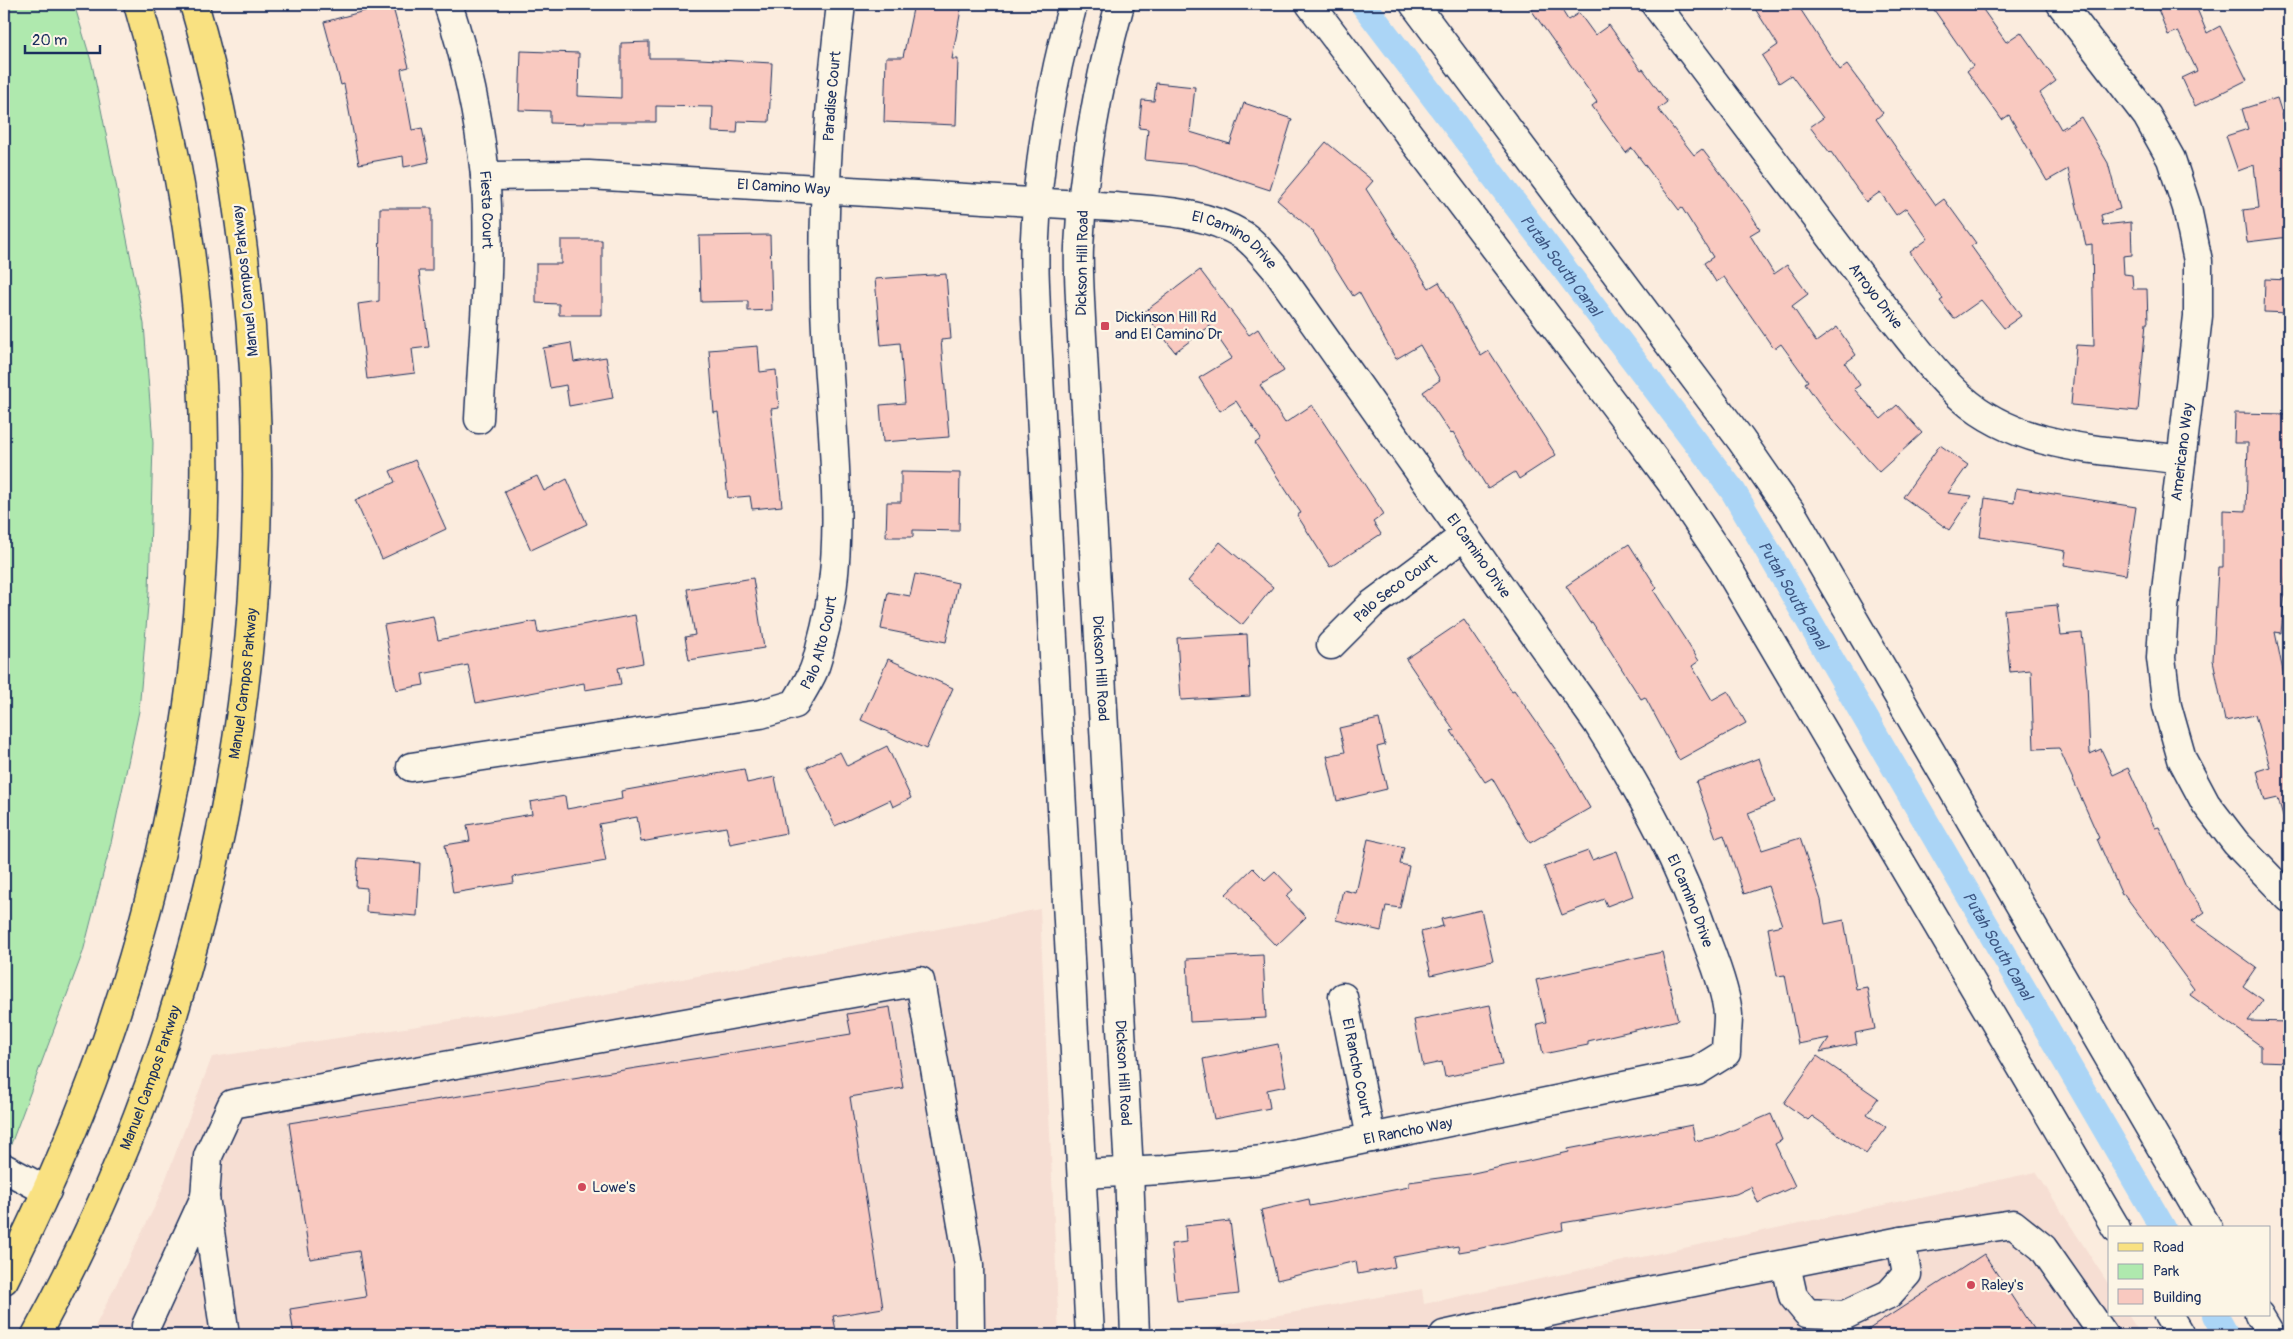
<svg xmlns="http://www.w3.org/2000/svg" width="2293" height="1339" viewBox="0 0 2293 1339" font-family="Pangolin,sans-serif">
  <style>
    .built { fill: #f6ded3 }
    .green { fill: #afe9ae; stroke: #658c86 }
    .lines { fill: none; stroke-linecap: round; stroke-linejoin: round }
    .canal { stroke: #abd5f6; stroke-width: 26 }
    .building { fill: #f9c9c0; stroke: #1b2f5e }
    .minor-casing { stroke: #1b2f5e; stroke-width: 31 }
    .major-casing { stroke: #1b2f5e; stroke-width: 31 }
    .minor { stroke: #fcf5e5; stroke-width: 28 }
    .major { stroke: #f9e181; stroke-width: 28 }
    .poi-dot { fill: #d1495b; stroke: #fcf5e5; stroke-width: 2 }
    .labels { text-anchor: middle; stroke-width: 4.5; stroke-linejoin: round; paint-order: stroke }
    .street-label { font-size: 15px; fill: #1b2f5e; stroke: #fcf5e5 }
    .poi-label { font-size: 15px; fill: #1b2f5e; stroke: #fcf5e5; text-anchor: start }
    .water-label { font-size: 16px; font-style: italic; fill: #3f5884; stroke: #fcf5e5 }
  </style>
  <rect width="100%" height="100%" fill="#fbecde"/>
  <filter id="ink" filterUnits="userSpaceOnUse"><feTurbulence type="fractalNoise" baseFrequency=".02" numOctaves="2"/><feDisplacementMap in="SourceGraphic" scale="10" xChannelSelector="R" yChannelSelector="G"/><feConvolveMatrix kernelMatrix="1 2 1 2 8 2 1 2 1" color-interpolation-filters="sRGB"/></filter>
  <g filter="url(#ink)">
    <path class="built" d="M 1040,909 L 1059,1335 L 91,1335 L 157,1202 L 212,1057 L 524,1010 Z
      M 2036,1172 L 2109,1285 L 2109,1315 L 2128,1315 L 2141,1335 L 1169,1335 L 1422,1289 L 1424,1304 Z"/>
    <path class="green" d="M 4,4 L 74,4 L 92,64 L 144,324 L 153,443 L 149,593 L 139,711 L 111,843 L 83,952 L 8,1152 L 4,1149 Z"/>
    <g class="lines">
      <g class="canal">
        <path id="s1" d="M 1363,4 L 1733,491 L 2163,1228"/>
        <path d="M 2215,1315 L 2226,1335"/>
      </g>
    </g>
    <path class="building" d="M 366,4 L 392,4 L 409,67 L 401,69 L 412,130 L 422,128 L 429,162 L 404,167 L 403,156 L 359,164 L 344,84 L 341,85 L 324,22 L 368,10 Z
      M 914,4 L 962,4 L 952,59 L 958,59 L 956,125 L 884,122 L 886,57 L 903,57 Z
      M 1527,4 L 1558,4 L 1568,20 L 1579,13 L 1595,35 L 1609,25 L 1641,70 L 1643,69 L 1667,102 L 1658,109 L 1694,155 L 1702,149 L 1747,208 L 1760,229 L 1750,235 L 1774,274 L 1787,265 L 1808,294 L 1792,306 L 1816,342 L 1837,327 L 1856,355 L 1845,363 L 1860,385 L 1854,389 L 1881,419 L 1897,405 L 1922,433 L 1879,472 L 1824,410 L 1805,383 L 1808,381 L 1781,344 L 1774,349 L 1724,277 L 1716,282 L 1704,263 L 1713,257 L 1682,208 L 1679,210 L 1632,148 L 1626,153 L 1592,106 L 1597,102 Z
      M 1752,4 L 1797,4 L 1840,70 L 1847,65 L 1883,113 L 1876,119 L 1936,205 L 1944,199 L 1976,243 L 1971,246 L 2021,316 L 2004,328 L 1981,300 L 1954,319 L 1940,301 L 1943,299 L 1910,252 L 1928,239 L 1906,208 L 1896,215 L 1880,192 L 1866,202 L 1831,152 L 1830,153 L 1810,127 L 1823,118 L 1791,75 L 1779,83 L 1762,56 L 1778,45 Z
      M 1930,4 L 1979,4 L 2006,42 L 2021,32 L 2056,81 L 2040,93 L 2061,129 L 2081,117 L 2108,163 L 2120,209 L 2101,215 L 2103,225 L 2131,222 L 2132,255 L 2123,256 L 2124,274 L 2132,275 L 2133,289 L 2147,289 L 2148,323 L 2146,323 L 2138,411 L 2071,405 L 2076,345 L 2094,346 L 2092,244 L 2086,245 L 2068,169 L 2047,181 L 2009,115 L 2002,120 L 1967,71 L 1973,66 Z
      M 2156,4 L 2195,4 L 2207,33 L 2220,26 L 2247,80 L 2195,106 L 2182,78 L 2197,71 L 2178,31 L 2168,35 Z
      M 649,42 L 649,58 L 682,58 L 772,63 L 769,122 L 738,121 L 737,133 L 712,132 L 713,107 L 656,106 L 656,122 L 585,122 L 585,124 L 550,123 L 550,111 L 519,110 L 521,51 L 579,53 L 578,96 L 621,98 L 621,43 Z
      M 1156,83 L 1195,87 L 1190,132 L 1230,144 L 1244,103 L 1292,119 L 1270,190 L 1193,165 L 1145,160 L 1148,129 L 1139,128 L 1142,100 L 1154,101 Z
      M 2277,98 L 2289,135 L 2289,237 L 2247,242 L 2243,210 L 2259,208 L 2254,165 L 2238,171 L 2226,136 L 2248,129 L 2242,109 Z
      M 1326,142 L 1373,181 L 1366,189 L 1429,288 L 1439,282 L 1481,356 L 1489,351 L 1556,455 L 1519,479 L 1515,472 L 1488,489 L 1453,432 L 1451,434 L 1423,392 L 1440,380 L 1420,345 L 1396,359 L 1359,292 L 1353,296 L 1312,230 L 1277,200 Z
      M 380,208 L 432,208 L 432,271 L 419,271 L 429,347 L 412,349 L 415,373 L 367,379 L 358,304 L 379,301 Z
      M 770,235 L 772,310 L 748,311 L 748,301 L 701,302 L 699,236 Z
      M 561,240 L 602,240 L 602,315 L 559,315 L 559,304 L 536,303 L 536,264 L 561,264 Z
      M 1200,270 L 1249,335 L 1258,329 L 1284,371 L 1260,385 L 1285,423 L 1312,405 L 1384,514 L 1373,522 L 1381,534 L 1330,567 L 1297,515 L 1301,513 L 1255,443 L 1261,439 L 1236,401 L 1220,411 L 1199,378 L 1232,358 L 1210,326 L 1175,352 L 1144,312 Z
      M 946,274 L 951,339 L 941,340 L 949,437 L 883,442 L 880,405 L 905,403 L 900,343 L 881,345 L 875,279 Z
      M 2265,279 L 2289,280 L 2289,313 L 2264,312 Z
      M 571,343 L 574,362 L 606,357 L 613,398 L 569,406 L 566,385 L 550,388 L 543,348 Z
      M 758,346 L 760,372 L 776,370 L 779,408 L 771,409 L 782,506 L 752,509 L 750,496 L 728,498 L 718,412 L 714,413 L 709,350 Z
      M 2235,413 L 2288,414 L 2285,490 L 2289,490 L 2289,550 L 2281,633 L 2275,632 L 2286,686 L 2289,685 L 2289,815 L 2283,816 L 2278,798 L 2265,801 L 2257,771 L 2270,767 L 2255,715 L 2225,721 L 2213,660 L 2218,568 L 2223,568 L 2223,510 L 2246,511 L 2248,443 L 2234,443 Z
      M 1940,445 L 1968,465 L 1948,493 L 1972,496 L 1949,530 L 1903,497 Z
      M 415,460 L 446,529 L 382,559 L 355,500 L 395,482 L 390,471 Z
      M 901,472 L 960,473 L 959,531 L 913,530 L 913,537 L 886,537 L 887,502 L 901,502 Z
      M 537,476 L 544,491 L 567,479 L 587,524 L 531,550 L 504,491 Z
      M 2016,488 L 2136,507 L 2126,575 L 2064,565 L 2066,551 L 1980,537 L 1985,498 L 2014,503 Z
      M 1220,542 L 1273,587 L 1242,625 L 1188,581 Z
      M 1629,544 L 1657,588 L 1654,591 L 1699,661 L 1692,666 L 1712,700 L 1728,691 L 1746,723 L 1679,760 L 1645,697 L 1641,699 L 1592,622 L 1590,623 L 1566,586 Z
      M 915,574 L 958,583 L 946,642 L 881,629 L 888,592 L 910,596 Z
      M 753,578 L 764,648 L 689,660 L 685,637 L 695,635 L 687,589 Z
      M 2057,605 L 2061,635 L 2082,633 L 2087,683 L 2090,754 L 2101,749 L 2113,775 L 2128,768 L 2155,828 L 2159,827 L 2186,887 L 2205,912 L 2192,921 L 2256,967 L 2243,986 L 2263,1000 L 2248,1021 L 2289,1022 L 2289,1062 L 2261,1061 L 2261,1046 L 2190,995 L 2194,989 L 2124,894 L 2122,895 L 2097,839 L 2099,838 L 2059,748 L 2034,749 L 2031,670 L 2010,672 L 2004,610 Z
      M 635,615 L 643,663 L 618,668 L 621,684 L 585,690 L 584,683 L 476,703 L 468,665 L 422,674 L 424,685 L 396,690 L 384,625 L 433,616 L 438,640 L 536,621 L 538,633 Z
      M 1464,620 L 1512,691 L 1514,690 L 1558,753 L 1590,808 L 1530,843 L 1492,778 L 1485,782 L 1451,731 L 1454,730 L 1406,659 Z
      M 1247,634 L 1250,696 L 1181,700 L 1177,638 Z
      M 888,659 L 953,688 L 926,749 L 861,720 Z
      M 1379,719 L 1385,745 L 1377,747 L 1387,789 L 1337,801 L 1327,756 L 1345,752 L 1339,728 Z
      M 887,746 L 911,798 L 893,807 L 890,800 L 835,826 L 807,767 L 840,752 L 847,766 Z
      M 1759,758 L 1775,802 L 1748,813 L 1762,850 L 1800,838 L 1821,900 L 1825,924 L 1844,920 L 1856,989 L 1867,987 L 1875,1029 L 1855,1033 L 1857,1044 L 1820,1052 L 1829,1038 L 1798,1044 L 1785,975 L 1777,976 L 1768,928 L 1782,925 L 1768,886 L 1744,894 L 1724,835 L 1716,838 L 1696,782 Z
      M 744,769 L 747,783 L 775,777 L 786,833 L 730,844 L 726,827 L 641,842 L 637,817 L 599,824 L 606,861 L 513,877 L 514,883 L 453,893 L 445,845 L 470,841 L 467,825 L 532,814 L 530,802 L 565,796 L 567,809 L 622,799 L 621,791 Z
      M 1368,839 L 1404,847 L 1400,864 L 1409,866 L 1400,908 L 1386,906 L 1381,931 L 1336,920 L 1343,890 L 1356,893 Z
      M 1588,851 L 1592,860 L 1617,851 L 1633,896 L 1607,906 L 1604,899 L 1562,915 L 1544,867 Z
      M 358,858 L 420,863 L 417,916 L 366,912 L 367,888 L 356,887 Z
      M 1253,868 L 1265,880 L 1275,871 L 1293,890 L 1286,896 L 1306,917 L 1276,946 L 1226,894 Z
      M 1481,910 L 1493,961 L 1431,975 L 1421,932 L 1443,926 L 1441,919 Z
      M 1662,952 L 1678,1020 L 1588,1041 L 1588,1045 L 1543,1054 L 1537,1024 L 1546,1022 L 1536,980 Z
      M 1263,955 L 1266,1018 L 1190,1022 L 1187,959 Z
      M 1490,1005 L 1502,1065 L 1445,1077 L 1442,1062 L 1423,1066 L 1414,1020 Z
      M 890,1007 L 903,1088 L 850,1097 L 883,1308 L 833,1316 L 837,1335 L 750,1335 L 749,1328 L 701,1335 L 294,1335 L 290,1309 L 366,1297 L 359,1251 L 310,1259 L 289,1123 L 851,1034 L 847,1014 Z
      M 1278,1044 L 1286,1086 L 1267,1090 L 1270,1108 L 1214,1119 L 1203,1059 Z
      M 1817,1056 L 1878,1098 L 1867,1114 L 1886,1127 L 1866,1154 L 1812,1116 L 1808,1120 L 1784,1103 Z
      M 1771,1114 L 1782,1140 L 1775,1144 L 1795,1186 L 1758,1203 L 1751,1187 L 1736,1194 L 1562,1223 L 1563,1230 L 1477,1249 L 1459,1252 L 1458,1246 L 1393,1257 L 1395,1267 L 1358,1274 L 1356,1261 L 1277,1280 L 1261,1210 L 1309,1199 L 1310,1206 L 1409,1187 L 1409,1182 L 1469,1174 L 1569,1152 L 1568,1149 L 1692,1125 L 1695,1141 L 1719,1136 Z
      M 1230,1221 L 1239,1294 L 1177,1301 L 1171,1244 L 1186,1242 L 1185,1226 Z
      M 1984,1254 L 2037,1335 L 1860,1335 Z"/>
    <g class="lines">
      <defs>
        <g id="minor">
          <path id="s2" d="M 448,4 C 466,59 479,118 485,175 C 492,252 483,341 479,419"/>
          <path d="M 1073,4 C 1052,81 1038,158 1035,238 C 1033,265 1036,292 1036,319 L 1090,1335"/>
          <path id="s3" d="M 1120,4 C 1098,83 1083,164 1079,247 C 1078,271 1080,295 1081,319 L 1129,1171 L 1135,1335"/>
          <path d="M 1310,4 L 1615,406 L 1671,482 L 1723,560 L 2116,1228"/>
          <path d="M 1414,4 L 1741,440 L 1793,515 L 2208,1228"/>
          <path id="s4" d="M 1655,4 L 1890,315 C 1913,343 1935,374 1962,398 C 2021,451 2107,449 2181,460"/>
          <path d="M 2061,4 L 2147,116 L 2171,159 L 2187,208 L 2198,261 L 2198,316 L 2164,608 L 2161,658 L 2167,706 L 2182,759 L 2206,804 L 2236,843 L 2289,898"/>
          <path id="s5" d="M 485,176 L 589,175 L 1114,207 C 1158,211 1204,211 1243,235 C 1255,243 1266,258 1275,268 L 1598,724 C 1644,797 1680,863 1708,945 C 1715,963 1727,996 1728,1015 C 1728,1027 1726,1040 1726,1053 L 1697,1071 L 1263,1160 L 1163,1170 L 1082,1174"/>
          <path id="s6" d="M 1331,645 L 1371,605 L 1465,535"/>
          <path id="s7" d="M 411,767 L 761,714 L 795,704 C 801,694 807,684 812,674 C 817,664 819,652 822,641 C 851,538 828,413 825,306 C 822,206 829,103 841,4"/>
          <path id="s8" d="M 1343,997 L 1371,1138"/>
          <path d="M 4,1168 L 47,1191"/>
          <path d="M 205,1197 L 208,1156 L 232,1104 L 920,981 L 969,1265 L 970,1335"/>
          <path d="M 1786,1265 L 1793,1296 L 1807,1313 L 1845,1315 L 1889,1294 L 1907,1274 L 1901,1241"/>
          <path d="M 2168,1315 L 2180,1335"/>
          <path d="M 2259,1315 L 2271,1335"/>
          <path d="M 146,1326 L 205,1197 L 225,1335"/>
          <path d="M 1444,1335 L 1613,1298 L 1901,1241 L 2013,1224 L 2043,1248 L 2104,1335"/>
        </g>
        <g id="major">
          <path d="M 4,1280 C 45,1198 83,1112 112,1025 C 224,693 236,340 138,4"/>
          <path id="s9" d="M 36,1335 C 213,1012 287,641 246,275 C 236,183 220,92 194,4"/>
        </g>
      </defs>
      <use href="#minor" class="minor-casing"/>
      <use href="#major" class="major-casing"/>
      <use href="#minor" class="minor"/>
      <use href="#major" class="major"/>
    </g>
  </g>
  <g class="poi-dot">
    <rect x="1100" y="321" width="10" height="10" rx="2.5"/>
    <circle cx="582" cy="1187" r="5"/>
    <circle cx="1971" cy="1285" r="5"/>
  </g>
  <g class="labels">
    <g class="street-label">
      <text dy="5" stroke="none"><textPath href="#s7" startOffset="1005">Paradise Court</textPath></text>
      <text dy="5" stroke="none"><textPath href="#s5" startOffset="299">El Camino Way</textPath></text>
      <text dy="5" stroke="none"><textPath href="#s2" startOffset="210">Fiesta Court</textPath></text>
      <text dy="5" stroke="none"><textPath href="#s5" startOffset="758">El Camino Drive</textPath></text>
      <text transform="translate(1082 263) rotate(-89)" y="5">Dickson Hill Road</text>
      <text transform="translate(245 281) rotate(-96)" y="5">Manuel Campos Parkway</text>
      <text dy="5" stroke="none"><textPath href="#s4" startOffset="366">Arroyo Drive</textPath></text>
      <text transform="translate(2182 452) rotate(-83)" y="5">Americano Way</text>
      <text dy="5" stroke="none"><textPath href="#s5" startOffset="1162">El Camino Drive</textPath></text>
      <text dy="5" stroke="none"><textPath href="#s6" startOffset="86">Palo Seco Court</textPath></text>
      <text dy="5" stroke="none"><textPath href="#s7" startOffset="456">Palo Alto Court</textPath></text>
      <text dy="5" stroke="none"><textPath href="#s3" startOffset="669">Dickson Hill Road</textPath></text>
      <text dy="5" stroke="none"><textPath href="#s9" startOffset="688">Manuel Campos Parkway</textPath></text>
      <text dy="5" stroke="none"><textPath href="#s5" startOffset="1568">El Camino Drive</textPath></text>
      <text dy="5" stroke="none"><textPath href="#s8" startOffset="72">El Rancho Court</textPath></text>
      <text dy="5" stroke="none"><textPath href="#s3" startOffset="1074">Dickson Hill Road</textPath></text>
      <text dy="5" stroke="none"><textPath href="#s9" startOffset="282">Manuel Campos Parkway</textPath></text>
      <text transform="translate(1408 1131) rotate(-11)" y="5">El Rancho Way</text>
    </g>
    <g class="poi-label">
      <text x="1115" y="322">Dickinson Hill Rd<tspan x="1115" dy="17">and El Camino Dr</tspan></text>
      <text x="592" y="1192">Lowe's</text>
      <text x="1981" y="1290">Raley's</text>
    </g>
    <g class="water-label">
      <text dy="6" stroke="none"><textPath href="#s1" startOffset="328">Putah South Canal</textPath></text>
      <text dy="6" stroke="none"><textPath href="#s1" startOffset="732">Putah South Canal</textPath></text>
      <text dy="6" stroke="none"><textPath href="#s1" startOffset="1138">Putah South Canal</textPath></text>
    </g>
  </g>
  <rect width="2293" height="1339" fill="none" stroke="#fcf5e5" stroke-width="20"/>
  <rect x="10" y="10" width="2273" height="1319" fill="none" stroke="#1b2f5e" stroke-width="2" filter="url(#ink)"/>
  <rect x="2108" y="1226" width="162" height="90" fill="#fcf5e5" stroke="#a2a6af"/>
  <rect x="2118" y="1243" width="25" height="8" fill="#f9e181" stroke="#a2a6af"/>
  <text x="2153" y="1252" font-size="15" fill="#1b2f5e">Road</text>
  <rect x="2118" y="1264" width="25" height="15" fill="#afe9ae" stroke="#a2a6af"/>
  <text x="2153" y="1276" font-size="15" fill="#1b2f5e">Park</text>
  <rect x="2118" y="1289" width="25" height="15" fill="#f9c9c0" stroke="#a2a6af"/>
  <text x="2153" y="1302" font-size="15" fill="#1b2f5e">Building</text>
  <path d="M25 45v8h75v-8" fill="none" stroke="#1b2f5e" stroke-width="2.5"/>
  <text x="32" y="45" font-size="15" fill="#1b2f5e" stroke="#fcf5e5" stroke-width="4" paint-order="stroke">20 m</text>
</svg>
